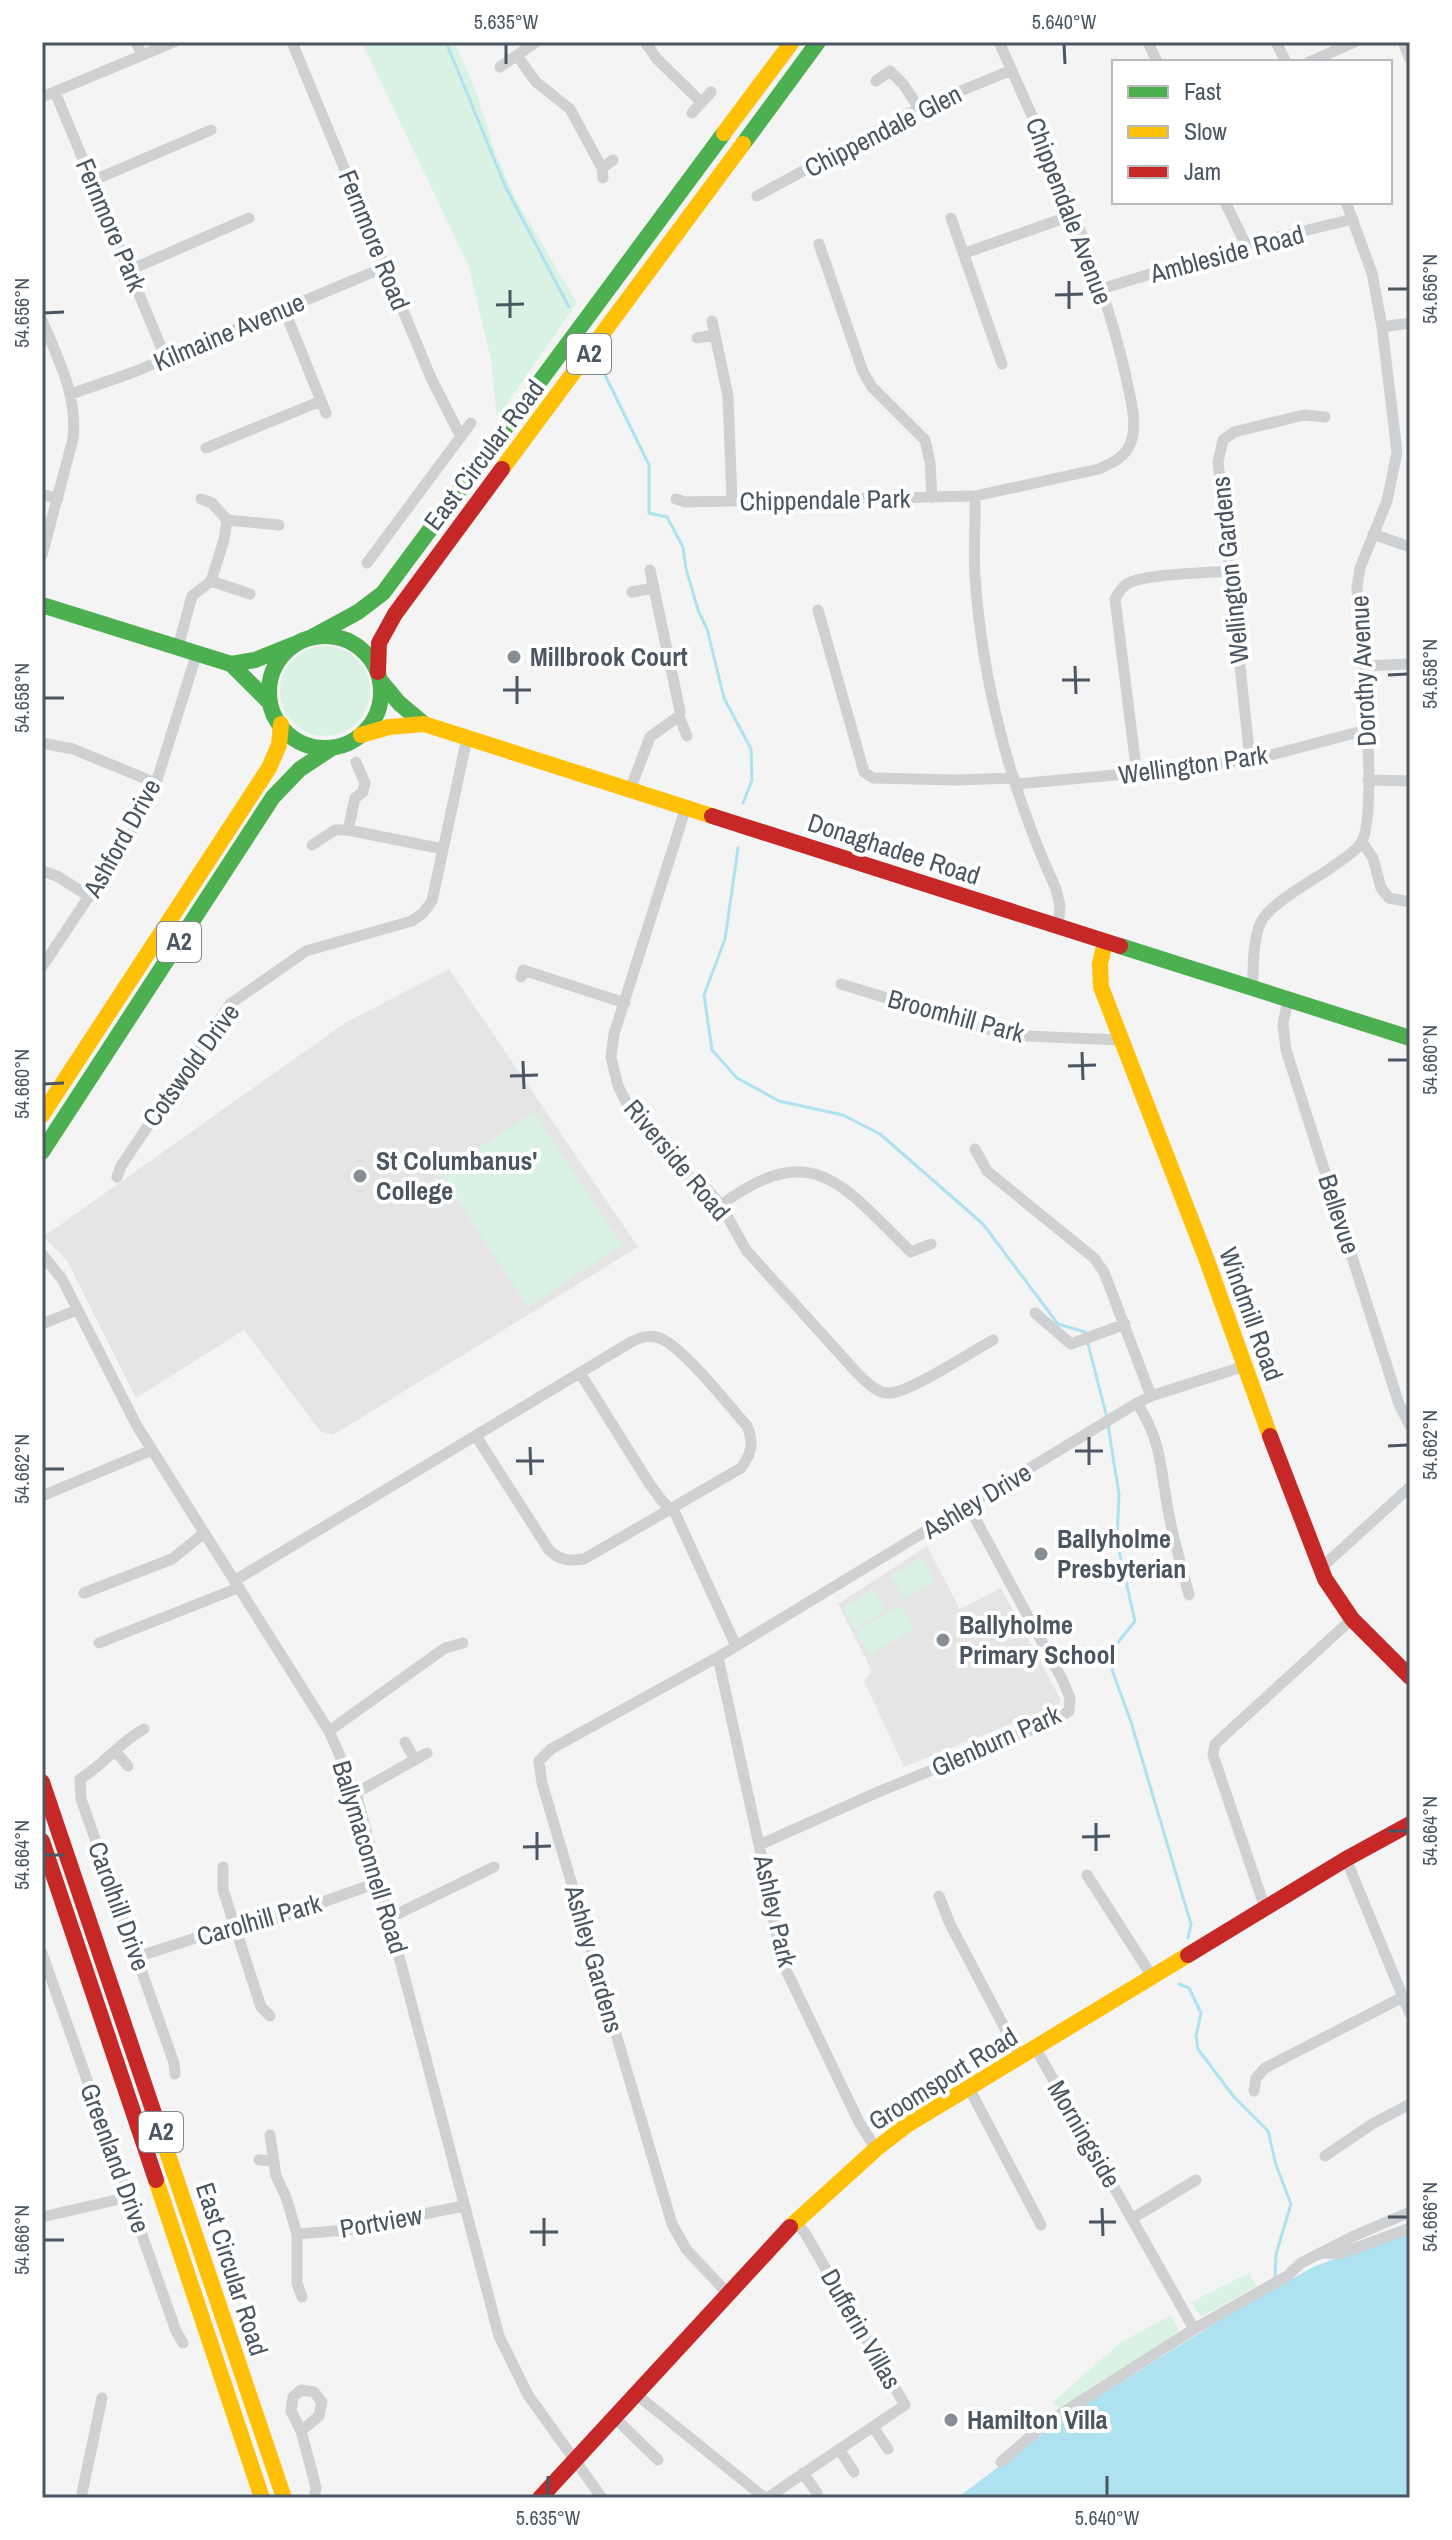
<svg xmlns="http://www.w3.org/2000/svg" width="1452" height="2540" viewBox="0 0 1452 2540" font-family="'Archivo Narrow',sans-serif">
  <style>
    .education { fill: #e6e5e6 }
    .green { fill: #d9f2e3 }
    .water { fill: #aee2f0 }
    .lines { fill: none; stroke-linecap: round; stroke-linejoin: round }
    .stream { stroke: #aee2f0; stroke-width: 3 }
    .street { stroke: #ced0d2; stroke-width: 11 }
    .fast { stroke: #4caf50; stroke-width: 16 }
    .slow { stroke: #ffc107; stroke-width: 16 }
    .jam { stroke: #c62828; stroke-width: 16 }
    .ticks { fill: none; stroke: #4a5661; stroke-width: 3 }
    .poi-dot { fill: #868d94; stroke: #fff; stroke-width: 3 }
    .labels { text-anchor: middle; stroke-width: 8; stroke-linejoin: round; paint-order: stroke }
    .shield { fill: #fff; stroke: #808990; stroke-width: 2 }
    .shield-label { font-size: 24px; font-weight: bold; fill: #4a5661 }
    .street-label { font-size: 26px; fill: #4a5661; stroke: #fff }
    .poi-label { font-size: 26px; font-weight: bold; fill: #4a5661; stroke: #fff; text-anchor: start }
    .neatline { fill: none; stroke: #4a5661; stroke-width: 3 }
    .ticks-label { font-size: 20px; text-anchor: middle; fill: #4a5661 }
  </style>
  <rect width="100%" height="100%" fill="#f4f4f4"/>
  <path class="education" d="M 449,969 L 638,1247 L 333,1435 L 320,1431 L 244,1330 L 136,1398 L 66,1259 L 43,1237 L 345,1023 Z
    M 927,1546 L 960,1609 L 1001,1588 L 1061,1700 L 1058,1705 L 904,1767 L 864,1681 L 872,1671 L 838,1604 Z"/>
  <path class="green" d="M 362,42 L 454,42 L 474,86 L 496,154 L 515,198 L 577,303 L 497,418 L 491,360 L 469,267 Z
    M280 691a45 45 0 1 1 90 0a45 45 0 1 1-90 0Z
    M 534,1112 L 622,1245 L 528,1307 L 440,1174 Z
    M 921,1557 L 935,1580 L 905,1598 L 890,1576 Z
    M 873,1589 L 886,1610 L 855,1629 L 842,1608 Z
    M 900,1605 L 914,1628 L 870,1655 L 856,1632 Z
    M 1249,2273 L 1257,2286 L 1201,2317 L 1191,2302 Z
    M 1171,2315 L 1179,2331 L 1062,2409 L 1052,2403 L 1120,2343 Z"/>
  <path class="water" d="M 1410,2230 L 1410,2498 L 957,2498 L 1061,2420 L 1220,2320 L 1313,2267 Z"/>
  <g class="lines">
    <path class="stream" d="M 446,42 L 506,188 L 569,307
      M 605,375 L 649,465 L 649,513 L 667,517 L 683,547 L 686,569 L 698,610 L 707,629 L 724,698 L 751,749 L 752,780 L 743,803
      M 738,848 L 725,939 L 704,995 L 712,1050 L 737,1078 L 779,1101 L 843,1115 L 880,1134 L 983,1224 L 1058,1324 L 1085,1332 L 1107,1418
      M 1108,1425 L 1119,1494 L 1117,1542 L 1135,1621 L 1115,1646 L 1112,1670 L 1131,1722 L 1191,1924 L 1188,1938
      M 1179,1984 L 1189,1988 L 1201,2013 L 1196,2036 L 1198,2049 L 1234,2097 L 1268,2131 L 1276,2165 L 1291,2204 L 1276,2254 L 1275,2278"/>
    <path class="street" d="M 136,42 L 142,55
      M 292,42 L 431,378 L 461,437
      M 645,42 L 657,59 L 701,102
      M 999,42 C 1047,150 1100,261 1126,377 C 1130,398 1138,421 1131,442 C 1126,457 1112,463 1099,469 L 975,496 C 976,523 973,550 975,576 C 982,683 1011,791 1056,889 L 1060,906 L 1058,927
      M 1148,42 L 1157,62
      M 1276,42 L 1286,62
      M 1403,42 L 1410,59
      M 518,57 L 536,82 L 570,109 L 602,168
      M 1309,62 L 1355,42
      M 500,67 L 536,42
      M 876,81 L 890,71 L 903,84 L 919,108
      M 55,92 L 166,359
      M 42,97 L 174,42
      M 692,113 L 711,92
      M 603,178 L 602,168 L 613,160
      M 92,181 L 211,130
      M 757,196 L 919,108 L 1012,70
      M 1225,202 L 1246,245
      M 951,218 L 1002,364
      M 819,244 L 863,372 L 872,387 L 925,440 L 930,462 L 932,498
      M 965,253 L 1073,215
      M 130,270 L 249,218
      M 1101,289 L 1246,245 L 1353,219
      M 284,309 L 326,413
      M 42,320 C 58,359 78,396 73,439 L 42,555
      M 712,321 L 728,396 L 732,500
      M 1382,327 L 1410,323
      M 697,338 L 715,335
      M 71,394 L 134,372 L 385,267
      M 206,448 L 321,401
      M 42,494 L 58,499
      M 201,499 L 212,503 L 227,520 L 279,525
      M 676,499 L 685,502 L 975,496
      M 1373,534 L 1410,547
      M 367,563 L 471,423
      M 211,581 L 250,594
      M 632,592 L 653,588
      M 818,610 L 864,772 L 873,778 L 957,780 L 1014,778
      M 178,647 L 192,596 L 211,581 L 224,540 L 227,520
      M 1362,666 L 1410,664
      M 679,716 L 687,736
      M 42,743 L 73,749 L 156,783
      M 1250,759 L 1218,462 L 1223,440 L 1234,432 L 1304,415 L 1325,417
      M 1137,775 L 1115,599 C 1118,593 1121,588 1127,584 C 1143,574 1207,573 1229,571
      M 1368,780 L 1410,781
      M 1016,784 L 1192,768 L 1275,754 L 1366,730
      M 630,790 L 650,737 L 679,716 L 680,711 L 650,570
      M 686,807 L 614,1034 L 611,1057 L 618,1086 L 632,1113 L 686,1174 L 707,1189 L 721,1205 L 746,1250 L 858,1374 C 867,1382 877,1394 890,1393 C 910,1392 973,1351 993,1340
      M 348,830 L 355,798 L 363,792 L 365,783 L 356,762
      M 1362,842 L 1373,858 L 1381,888 L 1389,898 L 1410,902
      M 312,845 L 335,830 L 348,830 L 443,849
      M 42,871 L 57,876 L 90,897
      M 42,967 L 137,824 L 156,783 L 197,653
      M 521,977 L 523,970 L 625,1003
      M 841,984 L 1007,1035 L 1120,1040
      M 1252,988 C 1254,968 1252,941 1261,922 C 1271,903 1310,882 1328,870 C 1338,862 1355,853 1361,843 C 1380,813 1359,632 1357,587 L 1360,568 L 1387,501 L 1397,452 L 1382,327 L 1372,273 L 1346,202
      M 1288,1000 L 1283,1024 L 1286,1050 L 1399,1404 L 1410,1426
      M 975,1149 L 987,1171 L 1094,1258 L 1104,1272 L 1151,1396
      M 117,1177 L 121,1166 L 230,1004 L 306,951 L 412,921 L 423,913 L 432,901 L 467,738
      M 721,1205 C 814,1136 843,1186 911,1252 L 931,1244
      M 42,1254 L 62,1279 L 137,1426 L 329,1731 L 356,1793 L 499,2336 L 528,2395 L 602,2498
      M 1035,1313 L 1071,1344 L 1125,1324
      M 42,1324 L 77,1310
      M 580,1373 L 649,1483 L 662,1501 L 675,1513 L 736,1646
      M 1137,1403 C 1162,1442 1160,1466 1168,1510 C 1173,1539 1182,1567 1189,1595
      M 42,1496 L 152,1450
      M 1321,1568 L 1410,1487
      M 234,1581 L 631,1342 C 639,1338 646,1335 656,1337 C 679,1341 729,1406 747,1426 C 754,1443 752,1453 741,1468 L 584,1559 C 569,1561 560,1561 549,1550 L 476,1436
      M 84,1593 L 172,1559 L 203,1534
      M 99,1643 L 238,1588
      M 718,1657 L 759,1845 L 779,1948 L 786,1970 L 859,2122 L 876,2149
      M 144,1729 C 120,1742 103,1765 80,1779 L 81,1799 L 174,2063 L 175,2074
      M 329,1731 L 445,1648 L 463,1643
      M 405,1742 L 415,1760
      M 115,1751 L 128,1766
      M 356,1793 L 427,1753
      M 759,1845 L 878,1792 L 1057,1719 L 1069,1711 L 1070,1698 L 1063,1681 L 969,1507
      M 1346,1859 L 1410,2014
      M 223,1867 L 223,1890 L 261,2007 L 270,2016
      M 1087,1875 L 1153,1978
      M 939,1896 L 950,1924 L 1020,2057
      M 1265,1908 L 1213,1755 L 1215,1744 L 1352,1619
      M 389,1918 L 494,1867
      M 42,1953 L 176,2331 L 183,2343
      M 137,1957 L 223,1929 L 250,1928 L 379,1882
      M 1036,2049 L 1194,2329
      M 969,2088 L 1041,2225
      M 1254,2091 L 1256,2078 L 1265,2068 L 1403,1997
      M 270,2135 L 276,2176 L 286,2197 L 297,2234 L 297,2283 L 302,2297
      M 1325,2156 L 1372,2124 L 1410,2104
      M 259,2160 L 273,2161
      M 42,2217 L 129,2197
      M 1133,2218 L 1196,2180
      M 297,2234 L 347,2230 L 463,2206
      M 1324,2253 L 1340,2254 L 1410,2228
      M 727,2293 L 686,2249 L 672,2224 L 542,1783 L 539,1761 L 551,1749 L 718,1657 L 1137,1403 L 1151,1396 L 1245,1366
      M 637,2395 L 765,2498
      M 615,2418 L 658,2460
      M 873,2427 L 888,2449
      M 301,2431 L 319,2416 L 322,2402 L 314,2392 L 301,2390 L 293,2397 L 291,2411 L 301,2431 L 312,2472 L 316,2488 L 314,2498
      M 839,2449 L 854,2472
      M 1001,2462 L 1045,2424 L 1194,2329 L 1287,2276 L 1301,2263 L 1354,2236 L 1410,2212
      M 803,2473 L 817,2493
      M 81,2498 L 102,2398
      M 767,2498 L 905,2405 L 805,2233 L 795,2221"/>
    <path class="fast" d="M 743,144 L 818,42
      M 42,605 L 231,664 L 269,702
      M269 692a56 56 0 1 1 112 0a56 56 0 1 1-112 0Z
      M 310,638 L 358,612 L 383,593 L 724,133
      M 231,664 L 255,660 L 295,644
      M 380,680 L 399,703 L 424,724
      M 1120,946 L 1410,1038
      M 42,1152 L 273,797 L 300,769 L 332,748"/>
    <path class="slow" d="M 724,133 L 792,42
      M 502,469 L 743,144
      M 361,735 L 389,727 L 424,724 L 712,816
      M 1105,942 L 1100,964 L 1101,987 L 1206,1258 L 1270,1436
      M 42,1115 L 269,768 L 279,745 L 281,724
      M 159,2128 L 284,2498
      M 156,2180 L 262,2498
      M 790,2227 L 876,2149 L 907,2125 L 1188,1955"/>
    <path class="jam" d="M 378,672 L 379,643 L 395,614 L 502,469
      M 712,816 L 1120,946
      M 1270,1436 L 1325,1579 L 1352,1619 L 1410,1677
      M 42,1782 L 159,2128
      M 42,1841 L 156,2180
      M 1188,1955 L 1346,1859 L 1410,1824
      M 540,2498 L 790,2227"/>
  </g>
  <path class="ticks" d="M 506,44 L 506,64M 1064,44 L 1065,64M 1069,281 L 1069,309M 1388,289 L 1408,289M 510,290 L 510,318M 1055,295 L 1083,294M 496,305 L 524,304M 44,313 L 64,312M 1075,666 L 1076,694M 1388,675 L 1408,674M 517,676 L 517,704M 1062,680 L 1090,680M 503,690 L 531,690M 44,698 L 64,698M 1082,1052 L 1083,1080M 1388,1060 L 1408,1060M 523,1061 L 524,1089M 1068,1066 L 1096,1065M 510,1076 L 538,1075M 44,1084 L 64,1083M 1089,1437 L 1089,1465M 1388,1446 L 1408,1445M 530,1447 L 531,1475M 1075,1451 L 1103,1451M 516,1461 L 544,1461M 44,1469 L 64,1469M 1096,1823 L 1096,1851M 1388,1831 L 1408,1831M 537,1832 L 537,1860M 1082,1837 L 1110,1836M 523,1847 L 551,1846M 44,1855 L 64,1855M 1102,2208 L 1103,2236M 1388,2217 L 1408,2217M 544,2218 L 544,2246M 1089,2222 L 1116,2222M 530,2232 L 558,2232M 44,2240 L 64,2240M 548,2476 L 548,2496M 1107,2476 L 1107,2496"/>
  <g class="poi-dot">
    <circle cx="514" cy="657" r="8"/>
    <circle cx="360" cy="1176" r="8"/>
    <circle cx="1041" cy="1554" r="8"/>
    <circle cx="943" cy="1640" r="8"/>
    <circle cx="951" cy="2420" r="8"/>
  </g>
  <g class="labels">
    <g class="shield">
      <rect x="567" y="334" width="44" height="40" rx="6"/>
      <rect x="157" y="922" width="44" height="40" rx="6"/>
      <rect x="139" y="2112" width="44" height="40" rx="6"/>
    </g>
    <g class="shield-label">
      <text x="589" y="362">A2</text>
      <text x="179" y="950">A2</text>
      <text x="161" y="2140">A2</text>
    </g>
    <g class="street-label">
      <text transform="translate(883 131) rotate(-27)" y="9">Chippendale Glen</text>
      <text transform="translate(1069 211) rotate(69)" y="9">Chippendale Avenue</text>
      <text transform="translate(111 225) rotate(67)" y="9">Fernmore Park</text>
      <text transform="translate(374 240) rotate(68)" y="9">Fernmore Road</text>
      <text transform="translate(1227 254) rotate(-15)" y="9">Ambleside Road</text>
      <text transform="translate(229 332) rotate(-23)" y="9">Kilmaine Avenue</text>
      <text transform="translate(484 455) rotate(-53)" y="9">East Circular Road</text>
      <text transform="translate(825 500) rotate(-1)" y="9">Chippendale Park</text>
      <text transform="translate(1230 570) rotate(-96)" y="9">Wellington Gardens</text>
      <text transform="translate(1363 671) rotate(-93)" y="9">Dorothy Avenue</text>
      <text transform="translate(1193 765) rotate(-8)" y="9">Wellington Park</text>
      <text transform="translate(122 838) rotate(-61)" y="9">Ashford Drive</text>
      <text transform="translate(894 849) rotate(18)" y="9">Donaghadee Road</text>
      <text transform="translate(956 1016) rotate(15)" y="9">Broomhill Park</text>
      <text transform="translate(191 1065) rotate(-54)" y="9">Cotswold Drive</text>
      <text transform="translate(677 1160) rotate(50)" y="9">Riverside Road</text>
      <text transform="translate(1339 1214) rotate(72)" y="9">Bellevue</text>
      <text transform="translate(1251 1314) rotate(70)" y="9">Windmill Road</text>
      <text transform="translate(977 1501) rotate(-31)" y="9">Ashley Drive</text>
      <text transform="translate(996 1741) rotate(-24)" y="9">Glenburn Park</text>
      <text transform="translate(370 1857) rotate(73)" y="9">Ballymaconnell Road</text>
      <text transform="translate(119 1906) rotate(70)" y="9">Carolhill Drive</text>
      <text transform="translate(775 1911) rotate(77)" y="9">Ashley Park</text>
      <text transform="translate(259 1920) rotate(-16)" y="9">Carolhill Park</text>
      <text transform="translate(594 1959) rotate(74)" y="9">Ashley Gardens</text>
      <text transform="translate(943 2079) rotate(-32)" y="9">Groomsport Road</text>
      <text transform="translate(1084 2134) rotate(60)" y="9">Morningside</text>
      <text transform="translate(115 2158) rotate(70)" y="9">Greenland Drive</text>
      <text transform="translate(381 2222) rotate(-10)" y="9">Portview</text>
      <text transform="translate(232 2269) rotate(72)" y="9">East Circular Road</text>
      <text transform="translate(861 2329) rotate(60)" y="9">Dufferin Villas</text>
    </g>
    <g class="poi-label">
      <text x="530" y="666">Millbrook Court</text>
      <text x="376" y="1170">St Columbanus'<tspan x="376" dy="30">College</tspan></text>
      <text x="1057" y="1548">Ballyholme<tspan x="1057" dy="30">Presbyterian</tspan></text>
      <text x="959" y="1634">Ballyholme<tspan x="959" dy="30">Primary School</tspan></text>
      <text x="967" y="2429">Hamilton Villa</text>
    </g>
  </g>
  <rect width="1452" height="2540" fill="none" stroke="#ffffff" stroke-width="88"/>
  <rect x="1112" y="60" width="280" height="144" fill="#ffffff" stroke="#b7bbc0" stroke-width="2"/>
  <rect x="1128" y="86" width="40" height="12" fill="#4caf50" stroke="#b7bbc0" stroke-width="2"/>
  <text x="1184" y="100" font-size="24" fill="#4a5661">Fast</text>
  <rect x="1128" y="126" width="40" height="12" fill="#ffc107" stroke="#b7bbc0" stroke-width="2"/>
  <text x="1184" y="140" font-size="24" fill="#4a5661">Slow</text>
  <rect x="1128" y="166" width="40" height="12" fill="#c62828" stroke="#b7bbc0" stroke-width="2"/>
  <text x="1184" y="180" font-size="24" fill="#4a5661">Jam</text>
  <rect x="44" y="44" width="1364" height="2452" class="neatline"/>
  <g class="ticks-label">
    <text x="506" y="29">5.635°W</text>
    <text x="1064" y="29">5.640°W</text>
    <text transform="translate(1430 289) rotate(-90)" y="7">54.656°N</text>
    <text transform="translate(22 313) rotate(-90)" y="7">54.656°N</text>
    <text transform="translate(1430 674) rotate(-90)" y="7">54.658°N</text>
    <text transform="translate(22 698) rotate(-90)" y="7">54.658°N</text>
    <text transform="translate(1430 1060) rotate(-90)" y="7">54.660°N</text>
    <text transform="translate(22 1084) rotate(-90)" y="7">54.660°N</text>
    <text transform="translate(1430 1445) rotate(-90)" y="7">54.662°N</text>
    <text transform="translate(22 1469) rotate(-90)" y="7">54.662°N</text>
    <text transform="translate(1430 1831) rotate(-90)" y="7">54.664°N</text>
    <text transform="translate(22 1855) rotate(-90)" y="7">54.664°N</text>
    <text transform="translate(1430 2217) rotate(-90)" y="7">54.666°N</text>
    <text transform="translate(22 2240) rotate(-90)" y="7">54.666°N</text>
    <text x="548" y="2525">5.635°W</text>
    <text x="1107" y="2525">5.640°W</text>
  </g>
</svg>
